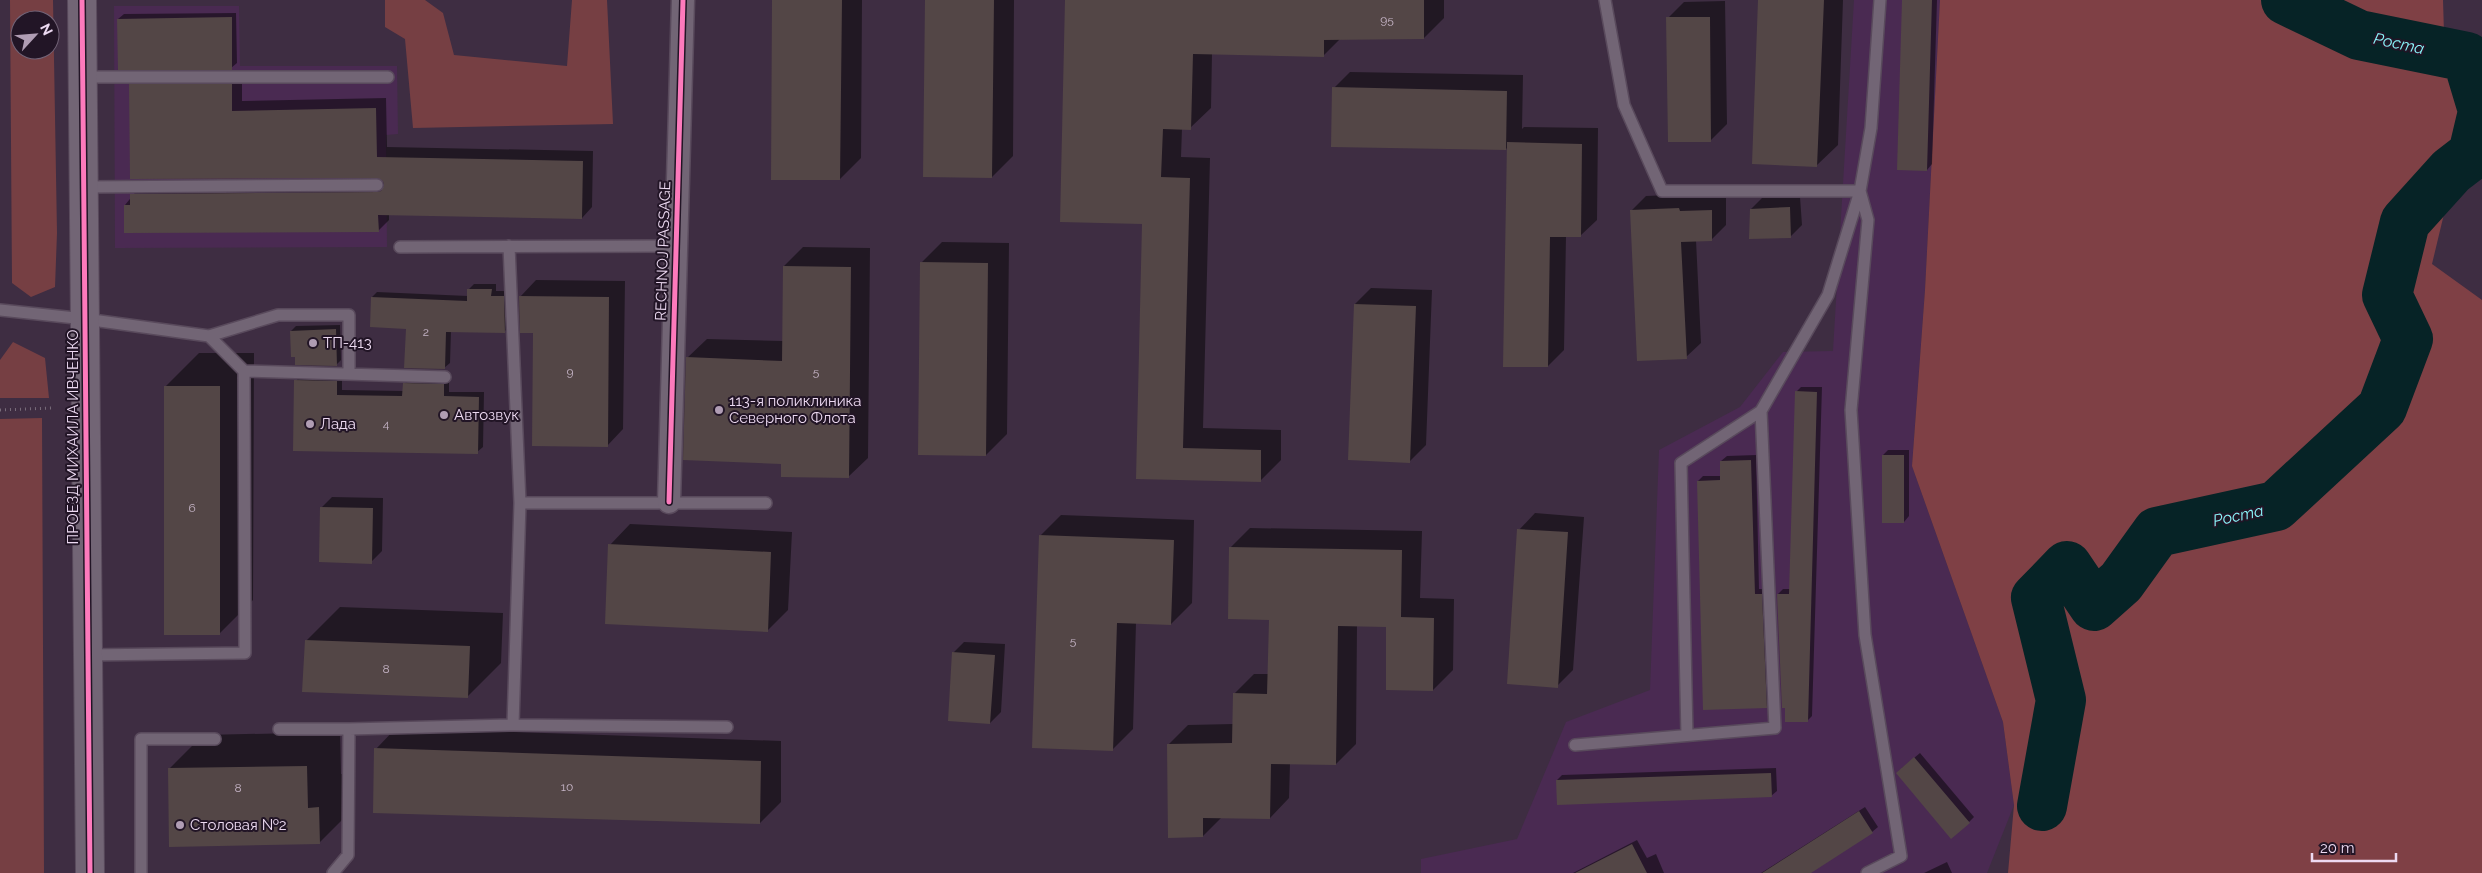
<svg xmlns="http://www.w3.org/2000/svg" width="2482" height="873" viewBox="0 0 2482 873" font-family="Raleway,sans-serif">
  <style>
    .built { fill: #4a2a52 }
    .green { fill: #763f43; fill-rule: evenodd }
    .forest { fill: #7f4045 }
    .shadow { fill: #0007 }
    .lines { fill: none; stroke-linecap: round; stroke-linejoin: round }
    .river { stroke: #062326; stroke-width: 50 }
    .building { fill: #534646 }
    .service-casing { stroke: #594a5c; stroke-width: 14 }
    .minor-casing { stroke: #594a5c; stroke-width: 25 }
    .tertiary-casing { stroke: #594a5c; stroke-width: 30 }
    .path { stroke: #786c7a; stroke-width: 3; stroke-dasharray: 1 4; stroke-linecap: butt }
    .service { stroke: #726575; stroke-width: 11 }
    .minor { stroke: #726575; stroke-width: 22 }
    .tertiary { stroke: #726575; stroke-width: 28 }
    .cycleway-casing { stroke: #221526; stroke-width: 8 }
    .cycleway { stroke: #fd7abc; stroke-width: 5 }
    .poi-dot { fill: #b09db4; stroke: #221526; stroke-width: 2 }
    .labels { text-anchor: middle; stroke-width: 4; stroke-linejoin: round; paint-order: stroke }
    .number-label { font-size: 12px; fill: #c6b5c7 }
    .street-label { font-size: 15px; fill: #eddaf2; stroke: #221526 }
    .poi-label { font-size: 15px; fill: #eddaf2; stroke: #221526; text-anchor: start }
    .water-label { font-size: 16px; font-style: italic; fill: #8af6fb; stroke: #221526 }
  </style>
  <rect width="100%" height="100%" fill="#3e2d42"/>
  <path class="built" d="M 1854,0 L 1940,0 L 1925,290 L 1912,466 L 2003,722 L 2014,805 L 1987,873 L 1421,873 L 1421,859 L 1517,839 L 1566,722 L 1650,690 L 1659,450 L 1740,407 L 1783,352 L 1833,351 Z
    M 114,6 L 239,6 L 240,66 L 397,66 L 398,134 L 386,135 L 387,247 L 115,248 Z"/>
  <path class="green" d="M 10,0 L 53,0 L 57,233 L 55,287 L 31,297 L 12,283 ZM 20,20 L 50,20 L 50,50 L 20,50 Z
    M 385,0 L 425,0 L 443,13 L 454,55 L 567,66 L 572,0 L 607,0 L 613,124 L 413,128 L 405,39 L 385,27 Z
    M 13,342 L 45,358 L 49,398 L 0,398 L 0,360 Z
    M 42,418 L 44,873 L 0,873 L 0,419 Z"/>
  <path class="forest" d="M 1940,0 L 2443,0 L 2444,33 L 2466,100 L 2461,143 L 2432,264 L 2482,300 L 2482,873 L 2008,873 L 2014,805 L 2003,722 L 1912,466 L 1925,290 Z"/>
  <path class="shadow" d="M 774,0 L 862,0 L 861,158 L 840,179 Z
    M 926,0 L 1014,0 L 1013,156 L 992,177 Z
    M 1067,0 L 1444,0 L 1444,18 L 1424,38 L 1340,39 L 1323,56 L 1212,53 L 1211,108 L 1190,128 L 1182,128 L 1181,157 L 1210,158 L 1203,428 L 1281,430 L 1281,460 L 1260,481 L 1137,477 L 1143,223 Z
    M 1759,0 L 1843,0 L 1838,145 L 1817,165 Z
    M 1903,0 L 1937,0 L 1932,164 L 1927,170 Z
    M 1725,1 L 1727,124 L 1710,141 L 1668,18 L 1684,2 Z
    M 236,13 L 237,63 L 231,68 L 118,19 L 124,14 Z
    M 1350,72 L 1523,75 L 1522,129 L 1524,127 L 1598,128 L 1597,220 L 1580,236 L 1566,236 L 1564,350 L 1548,366 L 1508,147 L 1506,149 L 1334,88 Z
    M 141,74 L 242,74 L 242,101 L 386,98 L 387,147 L 593,151 L 592,207 L 582,218 L 389,214 L 389,220 L 378,231 L 125,205 L 142,184 L 385,182 L 384,180 L 130,85 Z
    M 1694,194 L 1694,197 L 1726,196 L 1726,225 L 1712,239 L 1696,240 L 1701,343 L 1686,357 L 1632,210 L 1646,196 Z
    M 1800,197 L 1802,225 L 1791,236 L 1751,209 L 1762,198 Z
    M 942,242 L 1009,243 L 1007,434 L 986,455 L 921,263 Z
    M 803,247 L 870,248 L 868,458 L 848,477 L 782,462 L 687,358 L 707,339 L 783,341 L 784,266 Z
    M 536,280 L 625,281 L 623,429 L 607,446 L 520,297 Z
    M 474,284 L 496,284 L 496,291 L 508,291 L 510,326 L 505,331 L 451,331 L 450,363 L 444,368 L 407,327 L 372,297 L 377,292 L 468,296 L 469,289 Z
    M 1371,288 L 1432,290 L 1426,445 L 1410,461 L 1355,304 Z
    M 340,325 L 341,360 L 336,365 L 296,355 L 291,331 L 296,326 Z
    M 199,353 L 254,353 L 253,600 L 219,634 L 165,387 Z
    M 301,375 L 342,376 L 342,390 L 404,391 L 404,384 L 409,379 L 449,380 L 449,392 L 484,392 L 483,447 L 477,452 L 296,381 Z
    M 1801,387 L 1822,387 L 1812,716 L 1807,721 L 1787,707 L 1778,594 L 1783,589 L 1790,589 L 1796,392 Z
    M 1888,450 L 1909,450 L 1909,516 L 1904,522 L 1883,455 Z
    M 1756,455 L 1759,589 L 1766,589 L 1771,702 L 1766,707 L 1698,481 L 1703,476 L 1722,476 L 1721,461 L 1727,456 Z
    M 332,497 L 383,498 L 382,551 L 371,562 L 321,508 Z
    M 1535,513 L 1584,517 L 1573,670 L 1557,686 L 1519,530 Z
    M 1061,515 L 1194,520 L 1192,603 L 1171,624 L 1136,623 L 1133,729 L 1112,750 L 1040,536 Z
    M 630,524 L 792,532 L 788,610 L 767,631 L 610,545 Z
    M 1250,528 L 1422,531 L 1420,598 L 1454,599 L 1453,670 L 1433,690 L 1388,626 L 1357,625 L 1356,744 L 1336,764 L 1290,763 L 1289,798 L 1270,818 L 1222,817 L 1203,836 L 1168,745 L 1188,725 L 1233,724 L 1234,694 L 1254,674 L 1269,674 L 1270,618 L 1230,548 Z
    M 340,607 L 503,613 L 501,663 L 467,697 L 306,641 Z
    M 964,642 L 1005,644 L 1001,712 L 990,723 L 953,653 Z
    M 396,728 L 781,741 L 781,802 L 760,823 L 376,749 Z
    M 340,732 L 341,774 L 353,774 L 353,809 L 319,843 L 169,769 L 203,735 Z
    M 1920,753 L 1974,817 L 1969,822 L 1902,768 Z
    M 1776,768 L 1777,791 L 1771,796 L 1557,780 L 1562,775 Z
    M 1865,807 L 1878,827 L 1872,832 L 1809,873 L 1761,873 Z
    M 1637,840 L 1647,858 L 1656,854 L 1664,873 L 1573,873 Z
    M 1947,862 L 1952,873 L 1924,873 Z"/>
  <g class="lines">
    <path class="river" d="M 2286,0 L 2359,35 L 2467,57 L 2482,107
      M 2042,806 L 2061,700 L 2036,598 L 2067,566 L 2094,606 L 2121,582 L 2157,532 L 2276,506 L 2382,408 L 2408,339 L 2387,295 L 2405,222 L 2451,171 L 2473,154 L 2482,116"/>
  </g>
  <path class="building" d="M 772,0 L 842,0 L 840,180 L 771,180 Z
    M 925,0 L 994,0 L 992,178 L 923,177 Z
    M 1065,0 L 1424,0 L 1424,39 L 1324,40 L 1324,57 L 1193,54 L 1191,130 L 1163,129 L 1161,177 L 1190,178 L 1183,448 L 1261,450 L 1261,482 L 1136,479 L 1142,224 L 1060,222 Z
    M 1758,0 L 1824,0 L 1817,167 L 1752,164 Z
    M 1902,0 L 1932,0 L 1927,171 L 1897,170 Z
    M 232,17 L 232,70 L 118,70 L 117,19 Z
    M 1666,17 L 1710,17 L 1711,142 L 1668,142 Z
    M 129,84 L 232,84 L 232,111 L 376,108 L 377,157 L 583,161 L 582,219 L 378,215 L 379,232 L 124,233 L 124,205 L 130,205 L 130,194 L 377,192 L 381,191 L 384,185 L 383,181 L 377,178 L 130,179 Z
    M 1332,87 L 1507,91 L 1506,150 L 1331,147 Z
    M 1507,142 L 1582,144 L 1581,237 L 1550,237 L 1548,367 L 1503,367 Z
    M 1790,207 L 1791,238 L 1749,239 L 1750,209 Z
    M 1679,208 L 1680,211 L 1712,210 L 1712,241 L 1681,242 L 1687,359 L 1637,361 L 1630,210 Z
    M 920,262 L 988,263 L 986,456 L 918,455 Z
    M 783,266 L 851,267 L 849,478 L 781,477 L 781,464 L 683,460 L 686,357 L 782,361 Z
    M 467,289 L 492,289 L 491,296 L 504,296 L 505,333 L 446,332 L 445,369 L 404,368 L 406,329 L 370,327 L 371,297 L 467,301 Z
    M 519,296 L 609,297 L 608,447 L 532,446 L 533,333 L 520,333 Z
    M 1354,304 L 1416,306 L 1410,463 L 1348,460 Z
    M 336,329 L 337,366 L 295,365 L 295,357 L 291,357 L 290,331 Z
    M 294,380 L 337,381 L 337,395 L 402,396 L 403,383 L 444,384 L 444,396 L 479,397 L 478,454 L 293,451 Z
    M 164,386 L 220,386 L 220,635 L 164,635 Z
    M 1795,391 L 1817,392 L 1808,722 L 1785,722 L 1785,708 L 1782,708 L 1777,594 L 1789,594 Z
    M 1882,455 L 1904,455 L 1904,523 L 1882,523 Z
    M 1751,460 L 1755,594 L 1762,594 L 1767,708 L 1703,710 L 1697,481 L 1720,480 L 1720,461 Z
    M 320,507 L 373,508 L 372,564 L 319,562 Z
    M 1517,529 L 1568,532 L 1558,688 L 1507,684 Z
    M 1039,535 L 1174,540 L 1171,625 L 1117,623 L 1113,751 L 1032,748 Z
    M 608,544 L 771,552 L 768,632 L 605,624 Z
    M 1229,547 L 1402,550 L 1401,617 L 1434,618 L 1433,691 L 1386,690 L 1386,627 L 1338,626 L 1336,765 L 1271,764 L 1270,819 L 1203,818 L 1203,837 L 1168,838 L 1167,744 L 1232,743 L 1233,693 L 1267,694 L 1269,620 L 1228,619 Z
    M 305,640 L 470,646 L 468,698 L 302,692 Z
    M 952,652 L 995,655 L 990,724 L 948,721 Z
    M 374,748 L 761,761 L 760,824 L 373,813 Z
    M 1914,757 L 1970,823 L 1951,839 L 1896,773 Z
    M 307,766 L 308,808 L 319,807 L 320,844 L 169,847 L 168,768 Z
    M 1771,773 L 1772,797 L 1557,805 L 1556,780 Z
    M 1859,811 L 1873,833 L 1811,873 L 1762,873 Z
    M 1632,844 L 1647,873 L 1575,873 Z"/>
  <g class="lines">
    <defs>
      <path id="service" d="M 1605,0 L 1624,105 L 1662,191 L 1860,191
        M 83,77 L 388,77
        M 84,187 L 377,185
        M 1860,191 L 1868,220 L 1851,410 L 1865,635 L 1901,856 L 1867,873
        M 509,246 L 520,503
        M 400,247 L 675,246
        M 0,310 L 85,319 L 209,336 L 244,371 L 445,377
        M 209,336 L 278,315 L 349,315 L 349,374
        M 87,655 L 245,653 L 244,371
        M 513,725 L 520,503 L 766,503
        M 279,729 L 349,729
        M 1687,735 L 1681,463 L 1761,411
        M 1575,745 L 1775,728 L 1761,411 L 1828,295 L 1860,191 L 1871,128 L 1880,0
        M 141,873 L 141,739 L 215,739
        M 333,873 L 348,855 L 349,729 L 513,725 L 727,727"/>
      <path id="minor" d="M 669,502 L 683,0"/>
      <path id="tertiary" d="M 82,0 L 90,873"/>
    </defs>
    <use href="#service" class="service-casing"/>
    <use href="#minor" class="minor-casing"/>
    <use href="#tertiary" class="tertiary-casing"/>
    <path class="path" d="M 0,410 L 52,408"/>
    <use href="#service" class="service"/>
    <use href="#minor" class="minor"/>
    <use href="#tertiary" class="tertiary"/>
    <defs>
      <path id="cycleway" d="M 82,0 L 90,873
        M 669,502 L 683,0"/>
    </defs>
    <use href="#cycleway" class="cycleway-casing"/>
    <use href="#cycleway" class="cycleway"/>
  </g>
  <g class="poi-dot">
    <circle cx="313" cy="343" r="5"/>
    <circle cx="719" cy="410" r="5"/>
    <circle cx="444" cy="415" r="5"/>
    <circle cx="310" cy="424" r="5"/>
    <circle cx="180" cy="825" r="5"/>
  </g>
  <g class="labels">
    <g class="number-label">
      <text x="1387" y="24">95</text>
      <text x="426" y="336">2</text>
      <text x="570" y="376">9</text>
      <text x="816" y="376">5</text>
      <text x="386" y="428">4</text>
      <text x="192" y="512">6</text>
      <text x="1073" y="645">5</text>
      <text x="386" y="673">8</text>
      <text x="567" y="791">10</text>
      <text x="238" y="792">8</text>
    </g>
    <g class="street-label">
      <text transform="translate(663 251) rotate(-88)" y="5">RECHNOJ PASSAGE</text>
      <text transform="translate(73 437) rotate(-90)" y="5">ПРОЕЗД МИХАИЛА ИВЧЕНКО</text>
    </g>
    <g class="poi-label">
      <text x="323" y="348">ТП-413</text>
      <text x="729" y="406">113-я поликлиника<tspan x="729" dy="17">Северного Флота</tspan></text>
      <text x="454" y="420">Автозвук</text>
      <text x="320" y="429">Лада</text>
      <text x="190" y="830">Столовая №2</text>
    </g>
    <g class="water-label">
      <text transform="translate(2399 43) rotate(12)" y="6">Роста</text>
      <text transform="translate(2238 515) rotate(-12)" y="6">Роста</text>
    </g>
  </g>
  <g transform="translate(35 35) rotate(64)"><circle r="24" fill="#221526" stroke="#736478"/>
  <path d="M0-4L9 19L0 12L-9 19Z" fill="#b09db4"/>
  <text y="-8" font-size="14" font-weight="bold" text-anchor="middle" fill="#eddaf2">N</text>
  </g>
  <path d="M2312 853v8h84v-8" fill="none" stroke="#eddaf2" stroke-width="2.5"/>
  <text x="2320" y="853" font-size="15" fill="#eddaf2" stroke="#221526" stroke-width="4" paint-order="stroke">20 m</text>
</svg>
